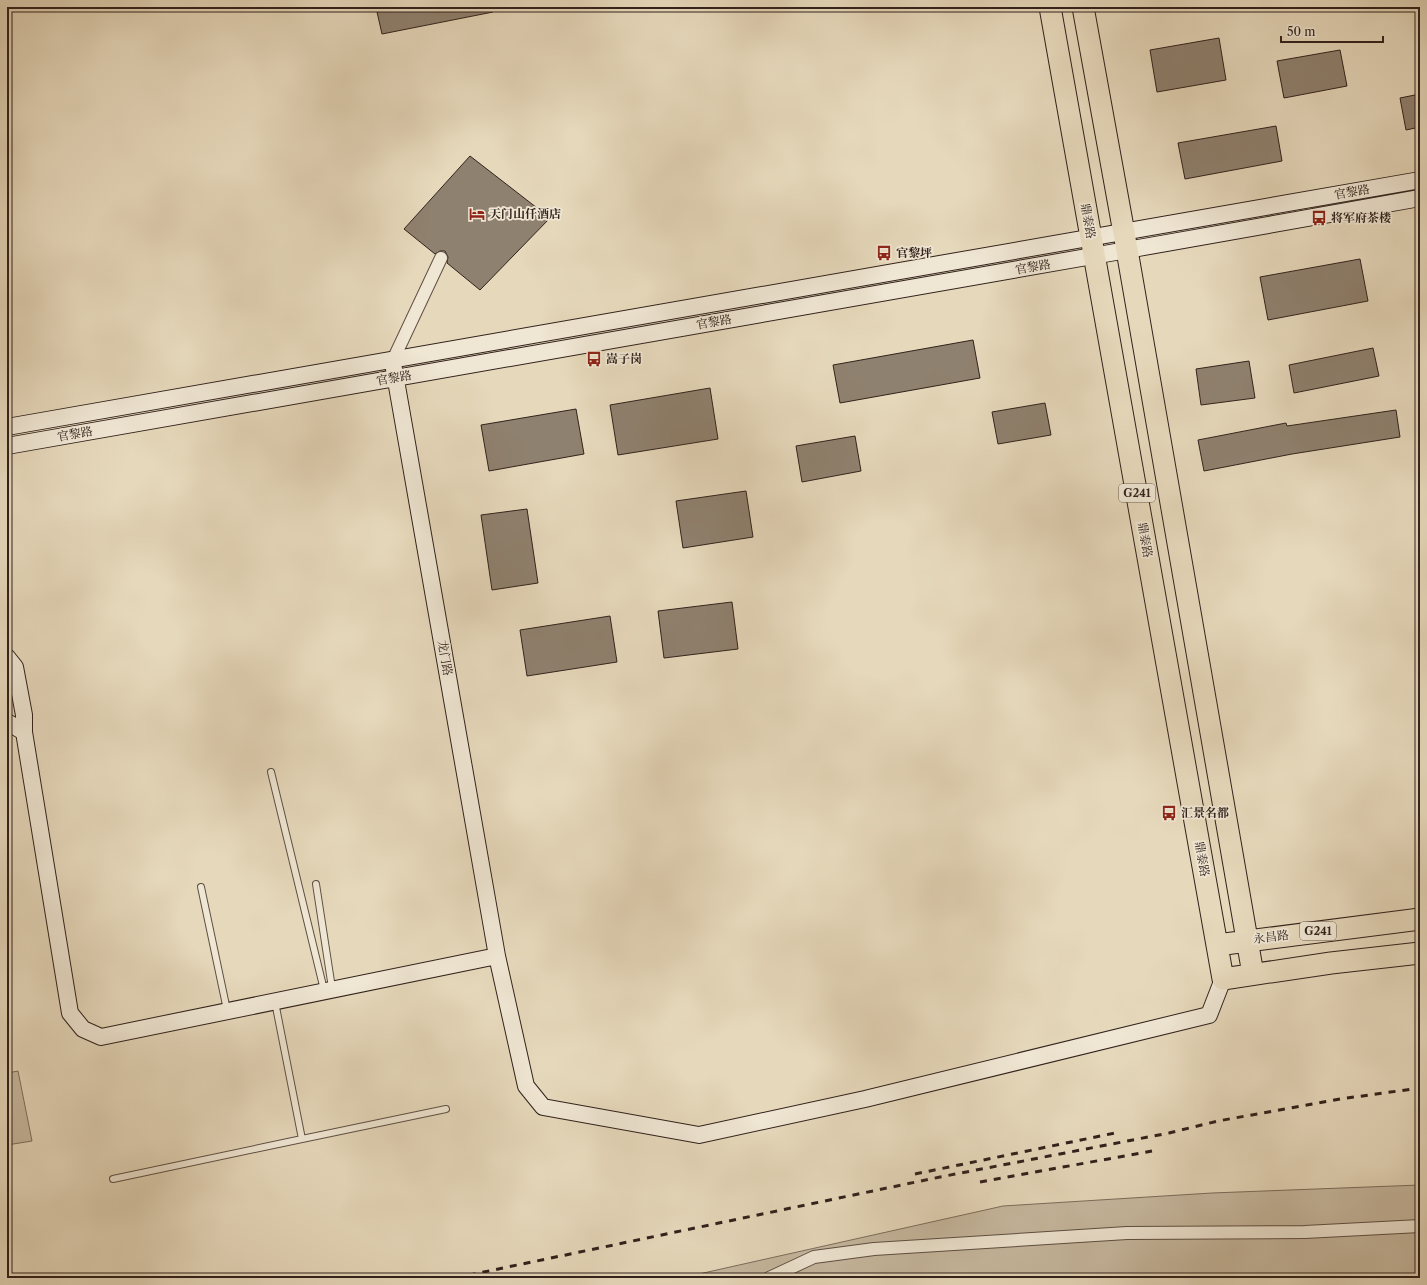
<svg xmlns="http://www.w3.org/2000/svg" width="1427" height="1285" viewBox="0 0 1427 1285" font-family="'Libre Caslon Text','Noto Serif SC',serif">
  <style>
    .green { fill: #c7b9a0; stroke: #7c6e5e }
    .building { fill: #8f816f; stroke: #31221c }
    .lines { fill: none; stroke-linecap: round; stroke-linejoin: round }
    .lane-casing { stroke: #5e5044; stroke-width: 8 }
    .street-casing { stroke: #5e5044; stroke-width: 14 }
    .secondary-casing { stroke: #31221c; stroke-width: 18 }
    .highway-casing { stroke: #31221c; stroke-width: 23 }
    .lane { stroke: #efe6d3; stroke-width: 6 }
    .street { stroke: #efe6d3; stroke-width: 12 }
    .secondary { stroke: #efe6d3; stroke-width: 16 }
    .highway { stroke: #e6d8bb; stroke-width: 21 }
    .rail { stroke: #31221c; stroke-width: 3; stroke-dasharray: 7 7; stroke-linecap: butt }
    .labels { text-anchor: middle; stroke-width: 3.5; stroke-linejoin: round; paint-order: stroke }
    .shield { fill: #efe6d3; stroke: #6a5d53; stroke-width: 1 }
    .shield-label { font-size: 11px; font-weight: bold; fill: #31221c }
    .street-label { font-size: 12px; fill: #31221c; stroke: #efe6d3 }
    .poi-label { font-size: 12px; font-weight: bold; fill: #31221c; stroke: #efe6d3; text-anchor: start }
  </style>
  <rect width="100%" height="100%" fill="#e6d8bb"/>
  <filter id="stains"><feTurbulence type="fractalNoise" baseFrequency=".005" numOctaves="4"/><feColorMatrix values="0 0 0 0 .2 0 0 0 0 .09 0 0 0 0 .02 0 0 0 .5 -.17"/></filter>
  <radialGradient id="worn" r=".72"><stop offset=".6" stop-color="#630" stop-opacity="0"/><stop offset="1" stop-color="#630" stop-opacity=".3"/></radialGradient>
  <path class="green" d="M 18,1071 L 32,1141 L 7,1145 L 7,1073 Z
    M 1420,1185 L 1420,1278 L 681,1278 L 1003,1206 L 1212,1193 Z"/>
  <path class="building" d="M 405,7 L 493,7 L 493,12 L 382,34 L 377,12 Z
    M 1219,38 L 1226,80 L 1157,92 L 1150,50 Z
    M 1340,50 L 1347,86 L 1284,98 L 1277,61 Z
    M 1420,94 L 1420,127 L 1406,130 L 1400,98 Z
    M 1276,126 L 1282,161 L 1185,179 L 1178,143 Z
    M 470,156 L 550,218 L 480,290 L 447,263 L 448,257 L 445,251 L 440,251 L 435,254 L 404,229 Z
    M 1360,259 L 1368,301 L 1268,320 L 1260,277 Z
    M 973,340 L 980,378 L 840,403 L 833,365 Z
    M 1373,348 L 1379,376 L 1294,393 L 1289,365 Z
    M 1249,361 L 1255,398 L 1201,405 L 1196,369 Z
    M 710,388 L 718,439 L 618,455 L 610,405 Z
    M 1045,403 L 1051,435 L 998,444 L 992,412 Z
    M 576,409 L 584,454 L 489,471 L 481,425 Z
    M 1396,410 L 1400,437 L 1292,454 L 1204,471 L 1198,440 L 1286,423 L 1287,426 Z
    M 855,436 L 861,471 L 802,482 L 796,446 Z
    M 746,491 L 753,537 L 683,548 L 676,501 Z
    M 527,509 L 538,583 L 492,590 L 481,515 Z
    M 732,602 L 738,649 L 664,658 L 658,611 Z
    M 610,616 L 617,662 L 527,676 L 520,630 Z"/>
  <g class="lines">
    <defs>
      <path id="lane" d="M 271,772 L 324,990
        M 316,884 L 332,988
        M 201,887 L 227,1010
        M 275,1002 L 302,1139 L 446,1109
        M 113,1179 L 302,1139"/>
      <path id="street" d="M 393,360 L 441,258
        M 769,1278 L 814,1257 L 874,1249 L 1127,1233 L 1305,1232 L 1420,1226"/>
      <path id="secondary" d="M 394,369 L 497,956
        M 7,427 L 1420,180
        M 7,446 L 1127,250 L 1420,198
        M 7,657 L 15,667 L 24,715 L 24,732 L 7,722
        M 24,732 L 70,1013 L 83,1029 L 101,1037 L 497,956 L 526,1086 L 543,1107 L 699,1135 L 865,1099 L 1209,1015 L 1223,979"/>
      <path id="highway" d="M 1050,7 L 1223,979 L 1331,963 L 1420,953
        M 1083,7 L 1124,233 L 1253,974
        M 1217,945 L 1420,919"/>
    </defs>
    <use href="#lane" class="lane-casing"/>
    <use href="#street" class="street-casing"/>
    <use href="#secondary" class="secondary-casing"/>
    <use href="#highway" class="highway-casing"/>
    <use href="#lane" class="lane"/>
    <use href="#street" class="street"/>
    <use href="#secondary" class="secondary"/>
    <use href="#highway" class="highway"/>
    <path class="rail" d="M 915,1174 L 1115,1133
      M 980,1182 L 1152,1151
      M 455,1278 L 940,1177 L 1169,1133 L 1218,1121 L 1340,1099 L 1420,1088"/>
  </g>
  <defs>
    <symbol id="hotel-bare" viewBox="-9 -9 18 18"><path d="M-6-4.5h1.5V1H6V5H4.5V3h-9V5H-6ZM-4 0a1.8 1.8 0 1 1 3.6 0ZM.5 0V-2.5h3Q6-2.5 6 0Z" fill="#8f2418" stroke="#efe6d3" stroke-width="2.5" paint-order="stroke"/></symbol>
    <symbol id="bus-bare" viewBox="-9 -9 18 18"><path d="M-5-6H5V4H4V6H2V4H-2V6H-4V4H-5ZM-3.5-4V0h7V-4ZM-3.5 1.2v1.5H-2V1.2ZM2 1.2v1.5H3.5V1.2Z" fill="#8f2418" stroke="#efe6d3" stroke-width="2.5" paint-order="stroke"/></symbol>
  </defs>
  <g fill-rule="evenodd">
    <use href="#hotel-bare" x="466" y="203" width="22" height="22"/>
    <use href="#bus-bare" x="1308" y="207" width="22" height="22"/>
    <use href="#bus-bare" x="873" y="242" width="22" height="22"/>
    <use href="#bus-bare" x="583" y="348" width="22" height="22"/>
    <use href="#bus-bare" x="1158" y="802" width="22" height="22"/>
  </g>
  <g class="labels">
    <g class="shield">
      <rect x="1119" y="484" width="36" height="18" rx="3"/>
      <rect x="1300" y="922" width="36" height="18" rx="3"/>
    </g>
    <g class="shield-label">
      <text x="1137" y="497">G241</text>
      <text x="1318" y="935">G241</text>
    </g>
    <g class="street-label">
      <text transform="translate(1352 192) rotate(-10)" y="4">官黎路</text>
      <text transform="translate(1088 221) rotate(80)" y="4">鼎泰路</text>
      <text transform="translate(1033 267) rotate(-10)" y="4">官黎路</text>
      <text transform="translate(714 322) rotate(-10)" y="4">官黎路</text>
      <text transform="translate(394 378) rotate(-10)" y="4">官黎路</text>
      <text transform="translate(75 434) rotate(-10)" y="4">官黎路</text>
      <text transform="translate(1145 540) rotate(80)" y="4">鼎泰路</text>
      <text transform="translate(445 658) rotate(80)" y="4">龙门路</text>
      <text transform="translate(1202 859) rotate(80)" y="4">鼎泰路</text>
      <text transform="translate(1271 937) rotate(-7)" y="4">永昌路</text>
    </g>
    <g class="poi-label">
      <text x="489" y="218">天门山仟酒店</text>
      <text x="1331" y="222">将军府茶楼</text>
      <text x="896" y="257">官黎坪</text>
      <text x="606" y="363">嵩子岗</text>
      <text x="1181" y="817">汇景名都</text>
    </g>
  </g>
  <rect width="1427" height="1285" fill="none" stroke="#e6d8bb" stroke-width="24"/>
  <rect x="8" y="8" width="1411" height="1269" fill="none" stroke="#31221c" stroke-width="2"/>
  <rect x="12" y="12" width="1403" height="1261" fill="none" stroke="#31221c"/>
  <path d="M1281 36v6h102v-6" fill="none" stroke="#31221c" stroke-width="2"/>
  <text x="1287" y="36" font-size="12" fill="#31221c" stroke="#efe6d3" stroke-width="3" paint-order="stroke">50 m</text>
  <rect width="100%" height="100%" filter="url(#stains)"/>
  <rect width="100%" height="100%" fill="url(#worn)"/>
</svg>
